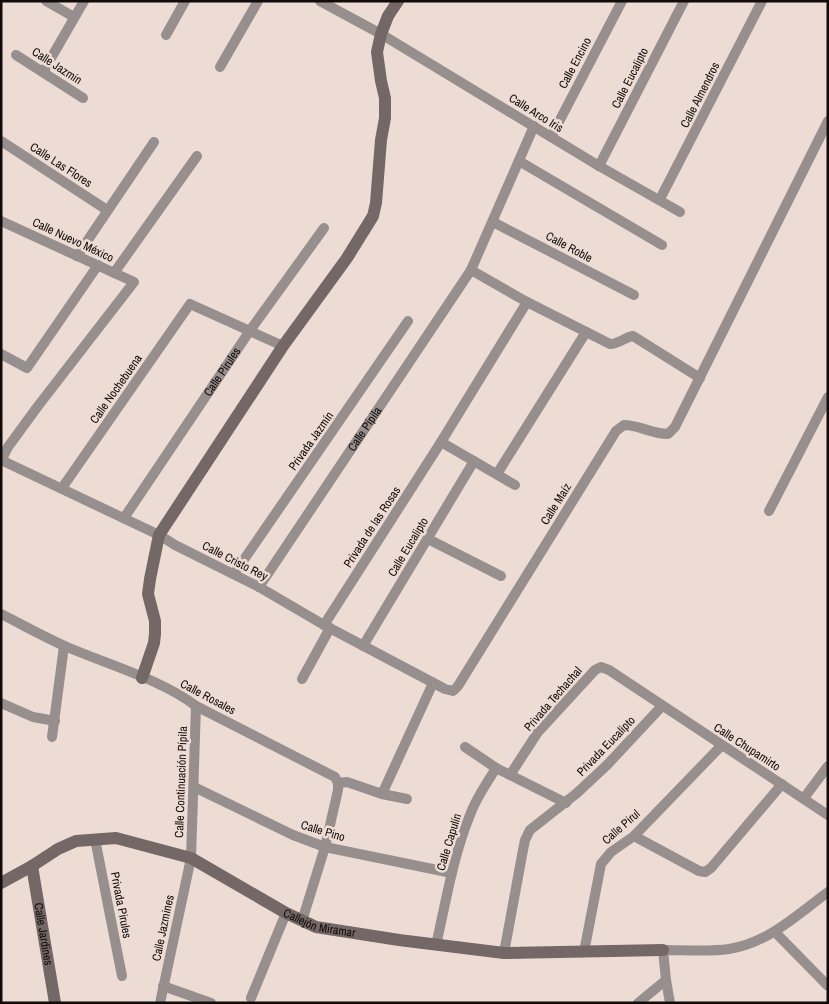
<svg xmlns="http://www.w3.org/2000/svg" width="829" height="1004" viewBox="0 0 829 1004" font-family="'Archivo Narrow',sans-serif">
  <style>
    .lines { fill: none; stroke-linecap: round; stroke-linejoin: round }
    .street { stroke: #978f8d; stroke-width: 10 }
    .secondary { stroke: #746866; stroke-width: 12 }
    .labels { text-anchor: middle; stroke-width: 5; stroke-linejoin: round; paint-order: stroke }
    .street-label { font-size: 12px; fill: #110b09; stroke: #eddcd4 }
  </style>
  <rect width="100%" height="100%" fill="#eddcd4"/>
  <g class="lines">
    <g class="street">
      <path d="M 46,1 L 74,17"/>
      <path d="M 320,1 L 381,34 L 599,166 L 680,212"/>
      <path d="M 166,35 L 185,1"/>
      <path d="M 16,55 L 83,98"/>
      <path d="M 220,67 L 258,1"/>
      <path d="M 43,72 L 84,1"/>
      <path d="M 551,137 L 622,1"/>
      <path d="M 1,141 L 107,210"/>
      <path d="M 519,161 L 662,245"/>
      <path d="M 599,166 L 684,1"/>
      <path d="M 660,199 L 762,1"/>
      <path d="M 1,221 L 134,282 L 38,406 L 8,447 L 1,461"/>
      <path d="M 493,222 L 634,295"/>
      <path d="M 77,256 L 154,142"/>
      <path d="M 471,270 L 527,302 L 610,344 C 619,344 625,337 633,336 L 700,378"/>
      <path d="M 114,273 L 197,156"/>
      <path d="M 1,354 L 27,368 L 98,265"/>
      <path d="M 441,442 L 515,485"/>
      <path d="M 1,460 L 159,535 L 175,545 L 259,587 L 324,625 L 445,689 L 453,691 L 458,686 L 616,431 L 624,425 C 639,425 652,434 668,434 L 675,427 L 828,121"/>
      <path d="M 497,474 L 586,332"/>
      <path d="M 62,488 L 190,304 L 283,346"/>
      <path d="M 769,511 L 828,397"/>
      <path id="s1" d="M 124,518 L 249,332 L 324,228"/>
      <path d="M 428,539 L 501,576"/>
      <path d="M 234,574 L 408,321"/>
      <path id="s2" d="M 259,587 L 471,270 L 534,126"/>
      <path d="M 1,614 C 23,625 44,637 67,647 C 107,664 162,680 196,706 L 335,777 L 338,783 L 338,790 L 325,847 L 302,921"/>
      <path d="M 324,625 L 441,442 L 527,302"/>
      <path d="M 363,646 L 474,461"/>
      <path d="M 302,679 L 330,628"/>
      <path d="M 1,703 L 33,717 L 55,721"/>
      <path d="M 52,737 L 64,646"/>
      <path d="M 465,747 L 496,768"/>
      <path d="M 510,775 L 538,732 L 595,670 L 601,667 L 609,670 L 828,815"/>
      <path d="M 338,783 L 347,782 L 382,794 L 407,799"/>
      <path d="M 194,787 L 293,835 L 325,847 L 452,873"/>
      <path d="M 382,794 L 433,683"/>
      <path d="M 804,798 L 828,766"/>
      <path d="M 634,836 L 699,871 L 705,872 L 711,868 L 782,784"/>
      <path d="M 95,839 L 122,976"/>
      <path d="M 775,932 L 828,986"/>
      <path d="M 436,945 C 446,902 453,856 470,815 C 476,798 487,783 496,768 L 566,803"/>
      <path d="M 584,952 L 601,864 L 611,852 L 634,836 L 721,746"/>
      <path d="M 504,953 L 523,850 L 525,840 L 530,830 L 577,793 L 608,764 L 662,706"/>
      <path d="M 163,986 L 211,1003"/>
      <path d="M 251,998 L 286,913"/>
      <path d="M 160,1003 L 191,858 L 196,706"/>
      <path d="M 638,1003 L 666,980"/>
      <path d="M 670,1003 L 666,980 L 663,950 C 683,950 710,952 729,949 C 768,943 797,915 828,892"/>
    </g>
    <g class="secondary">
      <path d="M 142,678 L 154,643 L 155,634 L 155,621 L 148,594 L 150,579 L 159,535 L 283,346 L 347,258 L 373,216 L 376,203 L 381,140 L 385,118 L 385,98 L 381,81 L 377,52 L 381,34 L 388,16 L 398,1"/>
      <path id="s3" d="M 32,866 L 55,1003"/>
      <path id="s4" d="M 1,883 L 32,866 L 58,849 L 76,841 L 116,838 L 191,858 L 286,913 L 316,927 L 399,940 L 504,953 L 663,950"/>
    </g>
  </g>
  <g class="labels">
    <g class="street-label">
      <text transform="translate(575 63) rotate(-62)" y="4">Calle Encino</text>
      <text transform="translate(57 66) rotate(33)" y="4">Calle Jazmín</text>
      <text transform="translate(630 78) rotate(-63)" y="4">Calle Eucalipto</text>
      <text transform="translate(700 95) rotate(-63)" y="4">Calle Almendros</text>
      <text transform="translate(536 113) rotate(32)" y="4">Calle Arco Iris</text>
      <text transform="translate(61 165) rotate(33)" y="4">Calle Las Flores</text>
      <text transform="translate(73 240) rotate(25)" y="4">Calle Nuevo México</text>
      <text transform="translate(569 247) rotate(28)" y="4">Calle Roble</text>
      <text dy="4" stroke="none"><textPath href="#s1" startOffset="176">Calle Pirules</textPath></text>
      <text transform="translate(116 389) rotate(-55)" y="4">Calle Nochebuena</text>
      <text dy="4" stroke="none"><textPath href="#s2" startOffset="190">Calle Pípila</textPath></text>
      <text transform="translate(311 441) rotate(-55)" y="4">Privada Jazmín</text>
      <text transform="translate(556 504) rotate(-58)" y="4">Calle Maíz</text>
      <text transform="translate(372 527) rotate(-57)" y="4">Privada de las Rosas</text>
      <text transform="translate(408 547) rotate(-59)" y="4">Calle Eucalipto</text>
      <text transform="translate(235 561) rotate(27)" y="4">Calle Cristo Rey</text>
      <text transform="translate(208 697) rotate(28)" y="4">Calle Rosales</text>
      <text transform="translate(553 699) rotate(-49)" y="4">Privada Techachal</text>
      <text transform="translate(606 746) rotate(-46)" y="4">Privada Eucalipto</text>
      <text transform="translate(747 747) rotate(33)" y="4">Calle Chupamirto</text>
      <text transform="translate(181 782) rotate(-88)" y="4">Calle Continuación Pípila</text>
      <text transform="translate(621 827) rotate(-41)" y="4">Calle Pirul</text>
      <text transform="translate(323 831) rotate(17)" y="4">Calle Pino</text>
      <text transform="translate(449 842) rotate(-73)" y="4">Calle Capulín</text>
      <text transform="translate(121 905) rotate(79)" y="4">Privada Pirules</text>
      <text dy="4" stroke="none"><textPath href="#s4" startOffset="349">Callejón Miramar</textPath></text>
      <text transform="translate(163 928) rotate(-78)" y="4">Calle Jazmines</text>
      <text dy="4" stroke="none"><textPath href="#s3" startOffset="69">Calle Jardines</textPath></text>
    </g>
  </g>
  <rect width="829" height="1004" fill="none" stroke="#110b09" stroke-width="5"/>
</svg>
